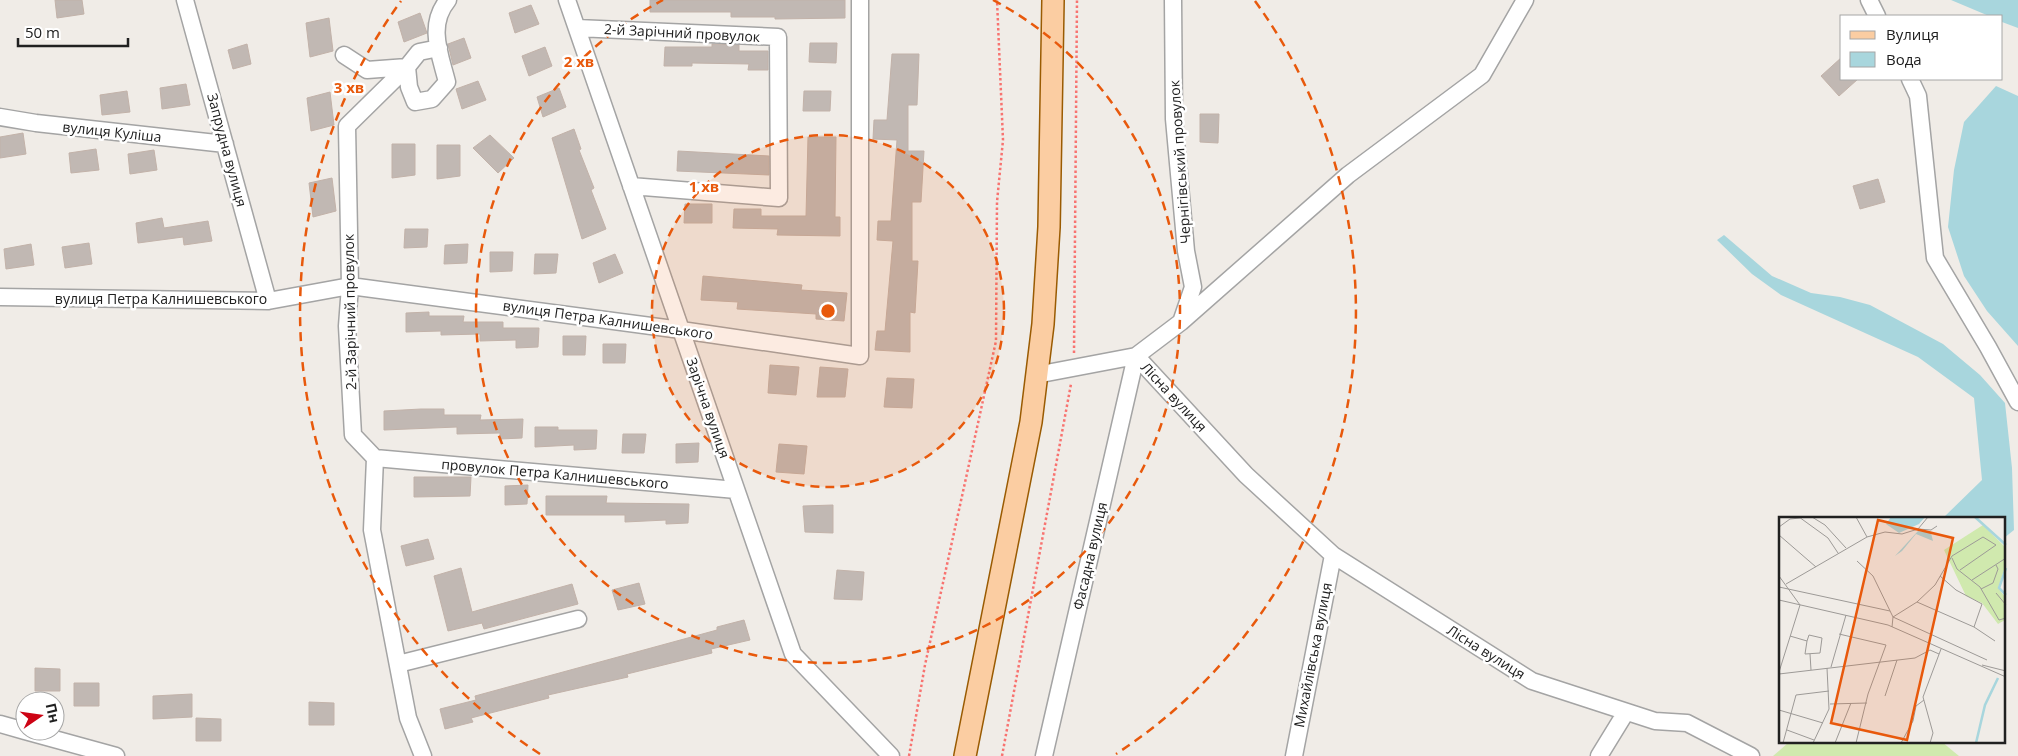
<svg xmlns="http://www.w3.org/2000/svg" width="2018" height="756" viewBox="0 0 2018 756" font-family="'Open Sans',sans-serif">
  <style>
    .grass { fill: #d0e9ae }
    .water { fill: #a8d6dd }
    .building { fill: #c1b8b3; stroke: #c2b2a9 }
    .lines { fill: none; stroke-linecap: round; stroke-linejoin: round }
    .minor-casing { stroke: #a4a4a4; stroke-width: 19 }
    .major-casing { stroke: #9a5b02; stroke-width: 24 }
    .path { stroke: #f87370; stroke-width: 2.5; stroke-dasharray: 2.5 2.5; stroke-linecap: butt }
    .minor { stroke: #fff; stroke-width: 16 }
    .major { stroke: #fbcda2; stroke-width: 21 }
    .ring { fill: none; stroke: #e8590c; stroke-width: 2.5; stroke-dasharray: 9 6 }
    .labels { text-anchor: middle; stroke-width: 5; stroke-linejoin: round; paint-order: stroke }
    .street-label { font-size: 14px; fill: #202020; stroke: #fff }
    .inset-river { fill: none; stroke: #a8d6dd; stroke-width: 2.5 }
    .inset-road { fill: none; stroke: #9d9a97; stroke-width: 1 }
    .view { fill: #e8590c; fill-opacity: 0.15; stroke: #e8590c; stroke-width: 2.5 }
    .inset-edge { fill: none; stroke: #202020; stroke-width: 2.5 }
    .centre { fill: #e8590c; stroke: #fff; stroke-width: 2.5 }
    .ring-label { font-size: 15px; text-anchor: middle; font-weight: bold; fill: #e8590c; stroke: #fff; stroke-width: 5; stroke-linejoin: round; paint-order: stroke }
  </style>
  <rect width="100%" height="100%" fill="#f0ece7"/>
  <path class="grass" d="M 1789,742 L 1942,742 L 1959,756 L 1773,756 Z"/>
  <path class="water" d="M 1951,0 L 2018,0 L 2018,28 L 2002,22 L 2002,16 L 1989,16 Z
    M 1996,86 L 2018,96 L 2018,346 L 1987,311 L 1964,276 L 1948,227 L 1954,170 L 1964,122 Z
    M 1724,235 L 1772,276 L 1811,293 L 1840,297 L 1870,305 L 1943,344 L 1980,375 L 2005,403 L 2012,468 L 2014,530 L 2004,538 L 2004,518 L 1943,518 L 1982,480 L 1974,398 L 1918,357 L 1781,295 L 1752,274 L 1717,240 Z"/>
  <path class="building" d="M 55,0 L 82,0 L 84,14 L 57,18 Z
    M 650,0 L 845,0 L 845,18 L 775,19 L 775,17 L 731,17 L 731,12 L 650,12 Z
    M 531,5 L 539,24 L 515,33 L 509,13 Z
    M 420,13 L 427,33 L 404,42 L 398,22 Z
    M 329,18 L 333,51 L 310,57 L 306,23 Z
    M 464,38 L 471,58 L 453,65 L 448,44 Z
    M 810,43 L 837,43 L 836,63 L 809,62 Z
    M 247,44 L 251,64 L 233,69 L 228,50 Z
    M 712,44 L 739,45 L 739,51 L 768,51 L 768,70 L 748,70 L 749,64 L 692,63 L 692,66 L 664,66 L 665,47 L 712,47 Z
    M 545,47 L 552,66 L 529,76 L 522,56 Z
    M 892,54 L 919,54 L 917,105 L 908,105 L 908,151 L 924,151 L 921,202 L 912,202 L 912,261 L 918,261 L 915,313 L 910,312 L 910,352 L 875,350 L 877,331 L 885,331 L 893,241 L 877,240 L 878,221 L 891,221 L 897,140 L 873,139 L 874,120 L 887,120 Z
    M 1842,57 L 1842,79 L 1858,79 L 1839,96 L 1821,76 Z
    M 478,81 L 486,100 L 462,109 L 456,89 Z
    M 186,84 L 190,105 L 162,109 L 160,88 Z
    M 559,88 L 566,107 L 543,117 L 537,97 Z
    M 127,91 L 130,112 L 102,115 L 100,95 Z
    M 804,91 L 831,91 L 830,111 L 803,111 Z
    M 330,92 L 334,125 L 311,131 L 307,98 Z
    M 1200,114 L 1219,114 L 1218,143 L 1200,142 Z
    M 574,129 L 581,149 L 579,150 L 594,188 L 591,190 L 606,229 L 582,239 L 552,138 Z
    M 23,133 L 26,154 L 0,158 L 0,137 Z
    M 490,135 L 514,158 L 498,173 L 473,148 Z
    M 808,137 L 836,137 L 835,217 L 840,217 L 840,236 L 777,235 L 778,229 L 733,228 L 734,209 L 761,209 L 761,216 L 806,216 Z
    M 392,144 L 415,144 L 415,175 L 392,178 Z
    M 437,145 L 460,145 L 460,176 L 437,179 Z
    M 96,149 L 99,170 L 71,173 L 69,153 Z
    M 154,150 L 157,170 L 130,174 L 128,154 Z
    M 678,151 L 769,156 L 769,175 L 677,171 Z
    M 332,178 L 336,211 L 313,217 L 309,183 Z
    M 1878,179 L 1885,202 L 1860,209 L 1853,186 Z
    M 685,204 L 712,204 L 712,223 L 684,223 Z
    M 162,218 L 164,228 L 208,221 L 212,241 L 184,245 L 183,237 L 138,243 L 136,223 Z
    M 405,229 L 428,229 L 427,247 L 404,248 Z
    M 89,243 L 92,264 L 65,268 L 62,247 Z
    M 31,244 L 34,265 L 6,269 L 4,249 Z
    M 468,244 L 467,263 L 444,264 L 445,245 Z
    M 490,252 L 513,252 L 512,271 L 490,272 Z
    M 535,254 L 558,254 L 556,273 L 534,274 Z
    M 615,254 L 623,273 L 599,283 L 593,263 Z
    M 703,276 L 802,285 L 801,290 L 847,293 L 844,321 L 816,319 L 816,314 L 737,309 L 738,302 L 701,300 Z
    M 429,312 L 429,316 L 464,316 L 463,322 L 503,322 L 503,328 L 539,328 L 538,347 L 516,348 L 516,340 L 480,341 L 480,334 L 441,335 L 441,331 L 406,332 L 406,313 Z
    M 563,336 L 586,336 L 585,355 L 563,355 Z
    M 603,344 L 626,344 L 625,363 L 603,363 Z
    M 770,365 L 799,367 L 796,395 L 768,393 Z
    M 820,367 L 848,369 L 845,397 L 817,397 Z
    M 887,378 L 914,379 L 912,408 L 884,407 Z
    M 421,409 L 444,409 L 444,415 L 481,415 L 480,420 L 523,419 L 522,438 L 500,439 L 500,433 L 457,434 L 457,427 L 384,430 L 384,411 Z
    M 535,427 L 558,427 L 558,430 L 597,430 L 596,449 L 574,450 L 574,445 L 535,447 Z
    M 623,434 L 646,434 L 644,453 L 622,453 Z
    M 699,443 L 698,462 L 676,463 L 676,444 Z
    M 779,444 L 807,446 L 804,474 L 776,472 Z
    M 414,477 L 471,477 L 470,496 L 414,497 Z
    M 528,485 L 527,504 L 505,505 L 505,486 Z
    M 546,496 L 607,496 L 606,503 L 689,504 L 688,523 L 666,524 L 666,520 L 625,522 L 625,515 L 546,515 Z
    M 833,505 L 833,533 L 805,532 L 803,506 Z
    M 428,539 L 434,559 L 406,566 L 401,546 Z
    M 461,568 L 472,612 L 572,584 L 578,604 L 484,629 L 482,623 L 448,631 L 434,576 Z
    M 837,570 L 864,572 L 862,600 L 834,599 Z
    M 639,583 L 645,604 L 618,610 L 612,590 Z
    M 744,620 L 750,640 L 711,649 L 712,653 L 627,674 L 628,677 L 548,695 L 549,698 L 471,718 L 473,722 L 445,729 L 440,709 L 476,700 L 475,696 L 717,630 L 717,627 Z
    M 35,668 L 60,669 L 60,691 L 35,691 Z
    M 74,683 L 99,683 L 99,706 L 74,706 Z
    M 192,694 L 192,717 L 153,719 L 153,696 Z
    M 309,702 L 334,703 L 334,725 L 309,725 Z
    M 196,718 L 221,719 L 221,741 L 196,741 Z"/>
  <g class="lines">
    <defs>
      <path id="minor" d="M 185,0 L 268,301
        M 567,0 L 793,654 L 891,756
        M 1173,0 L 1174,119 L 1186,251 L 1193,287 L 1181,322
        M 1525,0 L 1482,75 L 1348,175 L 1181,322 L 1136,356 L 1246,475 L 1333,555 L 1532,681 L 1655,721 L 1687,723 L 1751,756
        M 1869,0 L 1877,16
        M 577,28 L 778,37 L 779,198 L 631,186
        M 344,55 L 367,70 L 407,67 L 409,87 L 415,102 L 432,99 L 447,82 C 440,54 427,25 448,0
        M 1910,79 L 1918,96 L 1935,258 L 1988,347 L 2018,402
        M 0,117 L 36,123 L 225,144
        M 0,297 L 268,301 L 350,286 L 681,330 L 860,356 L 860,0
        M 1036,375 L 1136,356 L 1044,756
        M 375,458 L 736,490
        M 398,664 L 578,619
        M 0,724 L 25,731
        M 25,731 L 116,756
        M 423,756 L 408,718 L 372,530 L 375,458 L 353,435 L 347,326 L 350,286 L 347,126 L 407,67 L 419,52 L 439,48
        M 1294,756 L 1333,555
        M 1599,756 L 1626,712"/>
      <path id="major" d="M 965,756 L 1031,422 L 1043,324 L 1049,227 L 1053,0"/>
    </defs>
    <use href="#minor" class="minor-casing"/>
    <use href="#major" class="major-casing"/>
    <path class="path" d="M 1074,353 L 1077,0
      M 909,756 L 925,665 L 996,341 L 997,202 L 1003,140 L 997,0
      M 1002,756 L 1071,384"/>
    <use href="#minor" class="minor"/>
    <use href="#major" class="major"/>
  </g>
  <circle cx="828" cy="311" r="176" fill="#e8590c" fill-opacity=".12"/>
  <g class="ring">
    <circle cx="828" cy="311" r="176"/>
    <path d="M993 0A352 352 0 1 1 663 0"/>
    <path d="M540 754A528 528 0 0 1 401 1M1255 1A528 528 0 0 1 1116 754"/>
  </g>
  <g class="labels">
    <g class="street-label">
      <text transform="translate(682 33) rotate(3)" y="5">2-й Зарічний провулок</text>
      <text transform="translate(112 132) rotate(6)" y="5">вулиця Куліша</text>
      <text transform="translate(227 150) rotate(75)" y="5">Запрудна вулиця</text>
      <text transform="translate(1180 162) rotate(-94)" y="5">Чернігівський провулок</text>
      <text x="161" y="304">вулиця Петра Калнишевського</text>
      <text transform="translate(350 312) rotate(-91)" y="5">2-й Зарічний провулок</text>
      <text transform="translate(608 320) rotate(8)" y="5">вулиця Петра Калнишевського</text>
      <text transform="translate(1174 397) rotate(47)" y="5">Лісна вулиця</text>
      <text transform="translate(708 408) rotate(71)" y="5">Зарічна вулиця</text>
      <text transform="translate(555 474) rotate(5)" y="5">провулок Петра Калнишевського</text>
      <text transform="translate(1090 556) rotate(-77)" y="5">Фасадна вулиця</text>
      <text transform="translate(1486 652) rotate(32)" y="5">Лісна вулиця</text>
      <text transform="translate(1313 655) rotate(-79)" y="5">Михайлівська вулиця</text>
    </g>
  </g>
  <g transform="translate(1779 517)">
    <rect width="226" height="226" fill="#f0ece7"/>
    <path d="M 204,8 L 226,30 L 226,50 L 219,71 L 226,80 L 226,103 L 219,107 L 203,86 L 187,79 L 165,33 Z" fill="#d0e9ae"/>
    <path d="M 112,0 L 146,0 L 140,7 L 120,16 L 107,7 ZM 139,14 L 152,16 L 154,24 L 137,17 L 123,34 L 116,39 Z" fill="#a8d6dd"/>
    <path class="inset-river" d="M 196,0 L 227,28M 227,51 L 220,71 L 227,78M 197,226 L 206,188 L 219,161"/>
    <path class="inset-road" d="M 20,0 L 49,21 L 59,36M 33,0 L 46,8 L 67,31M 0,10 L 11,2 L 21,1M 139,12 L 149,0M 0,18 L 37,50M 88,20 L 106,15 L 123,17 L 139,12 L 152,13 L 158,9M 173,41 L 178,52 L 201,70 L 220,103 L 227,101M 78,44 L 94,59 L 114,100 L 138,85 L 156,68 L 173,39 L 204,20 L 217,28 L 181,53M 0,59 L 21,88M 161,59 L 177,73 L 203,87 L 195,110M 193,63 L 227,41M 7,67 L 88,20 L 77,0M 0,70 L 111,94M 202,72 L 214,66 L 219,52 L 217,48M 217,76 L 227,88M 0,83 L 109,108 L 227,160M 138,85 L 195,110 L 216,124M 113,110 L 114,100 L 208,143M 60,117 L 107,128 L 89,177 L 77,226M 11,119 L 28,124 L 30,118 L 43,121 L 41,136 L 26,137 L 28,124M 31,137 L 32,153M 203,148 L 227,154M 52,150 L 67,98M 0,155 L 21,88M 0,157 L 136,141 L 151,133 L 160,137M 106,179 L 118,143M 51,187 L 88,186M 0,193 L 44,206M 8,213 L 35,223M 4,226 L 17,178 L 50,174M 34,226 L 50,192 L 48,151M 56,226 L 72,186M 122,226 L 134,204 L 137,189 L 145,183M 151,226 L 154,216 L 144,180 L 162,132"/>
    <path class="view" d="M 99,3 L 174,21 L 128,223 L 52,206 Z"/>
    <rect width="226" height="226" class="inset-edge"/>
  </g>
  <circle cx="828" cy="311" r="8" class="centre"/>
  <g class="ring-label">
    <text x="579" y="67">2 хв</text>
    <text x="349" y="93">3 хв</text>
    <text x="704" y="192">1 хв</text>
  </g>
  <rect x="1840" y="15" width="162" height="65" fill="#ffffff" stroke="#a6a6a6"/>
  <rect x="1850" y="31" width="25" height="8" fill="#fbcda2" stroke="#a6a6a6"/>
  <text x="1886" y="40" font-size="15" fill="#202020">Вулиця</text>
  <rect x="1850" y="52" width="25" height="15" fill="#a8d6dd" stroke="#a6a6a6"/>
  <text x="1886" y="65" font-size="15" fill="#202020">Вода</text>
  <g transform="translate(40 716) rotate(77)"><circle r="24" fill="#ffffff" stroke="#a6a6a6"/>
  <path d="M0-4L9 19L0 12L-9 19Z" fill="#cd0314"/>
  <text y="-8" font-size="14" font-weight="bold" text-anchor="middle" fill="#202020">Пн</text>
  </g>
  <path d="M18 38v8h110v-8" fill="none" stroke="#202020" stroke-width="2.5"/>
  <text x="25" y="38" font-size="15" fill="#202020" stroke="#ffffff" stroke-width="4" paint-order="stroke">50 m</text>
</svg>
